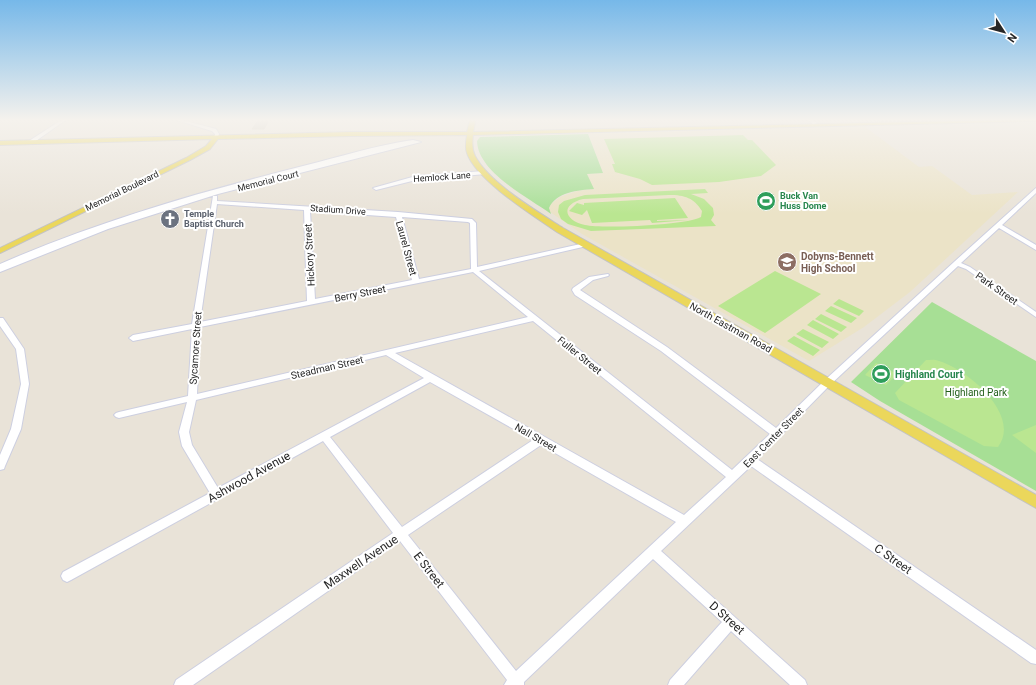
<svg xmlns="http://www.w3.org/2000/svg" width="1036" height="685" viewBox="0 0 1036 685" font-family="Roboto,sans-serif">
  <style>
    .education { fill: #ebe3c7 }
    .green { fill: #a7df95 }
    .pitch { fill: #bae691; fill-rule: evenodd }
    .building { fill: #c1bdb5; stroke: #c4bfb2 }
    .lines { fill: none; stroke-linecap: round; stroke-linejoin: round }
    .minor-casing { stroke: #cdcfe0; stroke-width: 2 }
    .major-casing { stroke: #c3c3c3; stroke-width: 2 }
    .minor { fill: #fff; fill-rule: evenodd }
    .major { fill: #ebd75b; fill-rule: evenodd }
    .labels { text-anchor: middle; stroke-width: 4; stroke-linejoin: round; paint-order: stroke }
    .far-street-label { font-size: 9px; fill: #272727; stroke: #fff }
    .far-leisure-label { font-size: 9px; font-weight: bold; fill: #27864d; stroke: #fff; text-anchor: start }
    .far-worship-label { font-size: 9px; font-weight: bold; fill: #5b616d; stroke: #fff; text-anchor: start }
    .street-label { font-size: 10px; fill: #272727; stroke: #fff }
    .education-label { font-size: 10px; font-weight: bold; fill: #785e54; stroke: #fff; text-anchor: start }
    .leisure-label { font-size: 10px; font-weight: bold; fill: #27864d; stroke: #fff; text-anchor: start }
    .park-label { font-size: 10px; fill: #235f1b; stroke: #fff }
    .near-street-label { font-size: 12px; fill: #272727; stroke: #fff }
  </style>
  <rect width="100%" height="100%" fill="#e9e3d8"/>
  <path class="education" d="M 864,126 L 919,167 L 932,166 L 972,195 L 1018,192 L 910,292 L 864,327 L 809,361 L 582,234 L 550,212 L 549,208 L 551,204 L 560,197 L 577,191 L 593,189 L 587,174 L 603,173 L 588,134 Z"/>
  <path class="green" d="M 588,134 L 603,173 L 587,174 L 594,189 C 578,190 556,192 549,208 L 551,214 C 527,197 478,172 477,141 L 480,137 Z
    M 932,302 L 1036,361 L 1036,491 L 880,401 L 851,382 Z"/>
  <path class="pitch" d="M 743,135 L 748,140 L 752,140 L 776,165 L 761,176 L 719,182 L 652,185 L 640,179 L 615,172 L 612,164 L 615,164 L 604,139 Z
    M 705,189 L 708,193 L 691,194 L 704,199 L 713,208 L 714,215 L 711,220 L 716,226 L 591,231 L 568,224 L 561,219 L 558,212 L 559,205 L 564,201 L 585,195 ZM 669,195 C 685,195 694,198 702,211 L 701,217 C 689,225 602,229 585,225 C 565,221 559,205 583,199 Z
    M 675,198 L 688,218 L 657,220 L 657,221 L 689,220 L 652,223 L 650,220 L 592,223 L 587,210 L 582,215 L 569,211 L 577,203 L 584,205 L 584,203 Z
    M 775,271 L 821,294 L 765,333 L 718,306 Z
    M 839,299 L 864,311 L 859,316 L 833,304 Z
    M 831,306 L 857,318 L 851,323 L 825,311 Z
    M 821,314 L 847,327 L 841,332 L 815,319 Z
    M 813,320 L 839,334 L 833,339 L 807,325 Z
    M 803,329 L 829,342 L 822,348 L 796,334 Z
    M 794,336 L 820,350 L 813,356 L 787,341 Z
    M 926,360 C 930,360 935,359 939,361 C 967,369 1022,415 998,447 L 984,446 L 899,400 L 895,393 Z
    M 876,363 L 897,374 L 886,385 L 865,375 Z
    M 1036,425 L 1036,453 L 1012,435 Z"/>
  <path class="building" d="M 257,122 L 268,122 L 264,129 L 252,129 Z"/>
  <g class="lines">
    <defs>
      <path id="minor" d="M 63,119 L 67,119 L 33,143 L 29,143 L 29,141 Z
        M 173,119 L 178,119 L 216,129 L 219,134 L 218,137 L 214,138 L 215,134 L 212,131 Z
        M 807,119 L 811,119 L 817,123 L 813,124 Z
        M 413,140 L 421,142 L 218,194 L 108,229 L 0,272 L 0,264 C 98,221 200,192 303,166 C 340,157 376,145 413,140 Z
        M 484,171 L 486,172 L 486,174 L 416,180 L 376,190 L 373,188 L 416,176 Z
        M 1036,188 L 1036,193 L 1002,225 L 1036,245 L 1036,250 L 999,228 L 961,263 L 970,267 L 1036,312 L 1036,317 L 966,269 L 958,266 L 831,384 L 757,459 L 1036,650 L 1036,664 L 1031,663 L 751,466 L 661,551 L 805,680 L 807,685 L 790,685 L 731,631 L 684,685 L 668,685 L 670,680 L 722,622 L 653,559 L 524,682 L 524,685 L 504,685 L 507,680 L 400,541 L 193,685 L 174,685 L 176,680 L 393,533 L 323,441 L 71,580 L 67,582 L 63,580 L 61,576 L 63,572 L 210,493 L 182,446 L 179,432 L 187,402 L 119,418 L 116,417 L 114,415 L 116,413 L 119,412 L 188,396 L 192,329 L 133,341 L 129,338 L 133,335 L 192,324 L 213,196 L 217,196 L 217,201 L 398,212 L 472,219 L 476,223 L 477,267 L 585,243 L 587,244 L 587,246 L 479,271 L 732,470 L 770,434 L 661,351 L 575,295 L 572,290 L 573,288 L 589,277 L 608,274 L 609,275 L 608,276 L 593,280 L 580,290 L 667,347 L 776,428 L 825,380 L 954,262 ZM 217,204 L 304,210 L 307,301 L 200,322 ZM 310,211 L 396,217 L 412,280 L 315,299 ZM 402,217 L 468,222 L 470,223 L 471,269 L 419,279 ZM 473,272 L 528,317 L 197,394 L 200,327 ZM 533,321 L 726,477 L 684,515 L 395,353 ZM 386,355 L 424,378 L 218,488 L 192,445 L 189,432 L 196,400 ZM 430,382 L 533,440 L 402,527 L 330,437 ZM 541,445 L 676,522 L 516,671 L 408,535 Z
        M 0,318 L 3,318 L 24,349 L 29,384 L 21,429 L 5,466 L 4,469 L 0,470 L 0,455 L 11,429 L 21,384 L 16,349 L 0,326 Z"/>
      <path id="major" d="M 470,119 L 476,119 L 473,132 L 1036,119 L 1036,121 L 473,135 C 472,142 472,150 475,156 C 489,183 538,212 563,228 L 1036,495 L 1036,508 L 557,232 C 534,216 476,180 467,153 C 465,148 466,141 467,135 L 351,136 L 218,139 L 210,149 L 190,160 L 0,253 L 0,248 L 186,158 L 206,146 L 212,139 L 0,145 L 0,141 L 351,132 L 467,132 Z"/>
    </defs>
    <use href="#minor" class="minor-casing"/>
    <use href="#major" class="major-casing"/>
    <use href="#minor" class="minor"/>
    <use href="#major" class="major"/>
  </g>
  <linearGradient id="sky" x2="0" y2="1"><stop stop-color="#76b8e9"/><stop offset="0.56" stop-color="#f5f2ed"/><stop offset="1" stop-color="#f5f2ed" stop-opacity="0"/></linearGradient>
  <rect width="1036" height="214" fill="url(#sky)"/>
  <defs>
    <symbol id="stadium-disc" viewBox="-11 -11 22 22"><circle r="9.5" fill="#2e9e5b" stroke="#fff"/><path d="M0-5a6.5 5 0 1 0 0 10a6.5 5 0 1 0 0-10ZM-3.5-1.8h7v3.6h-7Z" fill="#fff"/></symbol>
    <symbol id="church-disc" viewBox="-11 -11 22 22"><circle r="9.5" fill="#6b7280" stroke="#fff"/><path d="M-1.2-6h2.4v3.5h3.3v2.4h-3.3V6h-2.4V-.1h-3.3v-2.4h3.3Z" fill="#fff"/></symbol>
    <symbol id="school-disc" viewBox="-11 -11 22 22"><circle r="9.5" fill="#8d6e63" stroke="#fff"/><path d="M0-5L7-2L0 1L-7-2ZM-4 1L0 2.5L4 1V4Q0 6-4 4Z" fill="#fff"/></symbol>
  </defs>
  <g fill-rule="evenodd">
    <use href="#stadium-disc" x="755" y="190" width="22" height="22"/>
    <use href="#church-disc" x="159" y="208" width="22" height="22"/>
    <use href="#school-disc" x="776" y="251" width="22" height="22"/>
    <use href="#stadium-disc" x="870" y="363" width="22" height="22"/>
  </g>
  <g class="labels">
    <g class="far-street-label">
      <text transform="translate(442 177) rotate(-4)" y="3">Hemlock Lane</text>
      <text transform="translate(268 181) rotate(-14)" y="3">Memorial Court</text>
      <text transform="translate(122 191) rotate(-26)" y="3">Memorial Boulevard</text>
      <text transform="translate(338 210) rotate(4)" y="3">Stadium Drive</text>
    </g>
    <g class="far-leisure-label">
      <text x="780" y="199">Buck Van<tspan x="780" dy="10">Huss Dome</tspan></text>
    </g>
    <g class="far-worship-label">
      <text x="184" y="217">Temple<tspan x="184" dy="10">Baptist Church</tspan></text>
    </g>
    <g class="street-label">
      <text transform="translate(407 248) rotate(75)" y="4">Laurel Street</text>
      <text transform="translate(309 255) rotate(-93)" y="4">Hickory Street</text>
      <text transform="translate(997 288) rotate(35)" y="4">Park Street</text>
      <text transform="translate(360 293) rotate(-11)" y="4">Berry Street</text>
      <text transform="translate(731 327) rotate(29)" y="4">North Eastman Road</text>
      <text transform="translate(195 348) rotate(-86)" y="4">Sycamore Street</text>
      <text transform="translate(580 355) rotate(39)" y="4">Fuller Street</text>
      <text transform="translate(327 367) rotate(-13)" y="4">Steadman Street</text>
      <text transform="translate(536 437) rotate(30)" y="4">Nall Street</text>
      <text transform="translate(773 437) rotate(-45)" y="4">East Center Street</text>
    </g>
    <g class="education-label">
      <text x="801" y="260">Dobyns-Bennett<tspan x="801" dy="12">High School</tspan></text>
    </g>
    <g class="leisure-label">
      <text x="895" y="378">Highland Court</text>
    </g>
    <g class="park-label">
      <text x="976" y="396">Highland Park</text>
    </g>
    <g class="near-street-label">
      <text transform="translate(249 477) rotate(-29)" y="4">Ashwood Avenue</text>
      <text transform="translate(893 559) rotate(35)" y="4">C Street</text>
      <text transform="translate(361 562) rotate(-34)" y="4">Maxwell Avenue</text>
      <text transform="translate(429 570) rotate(52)" y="4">E Street</text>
      <text transform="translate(727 618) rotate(42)" y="4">D Street</text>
    </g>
  </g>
  <g transform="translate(1004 32) rotate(126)" stroke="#ffffff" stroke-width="3" paint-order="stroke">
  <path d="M0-3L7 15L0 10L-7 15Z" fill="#272727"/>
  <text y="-6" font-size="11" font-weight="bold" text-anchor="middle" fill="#272727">N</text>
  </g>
</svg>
